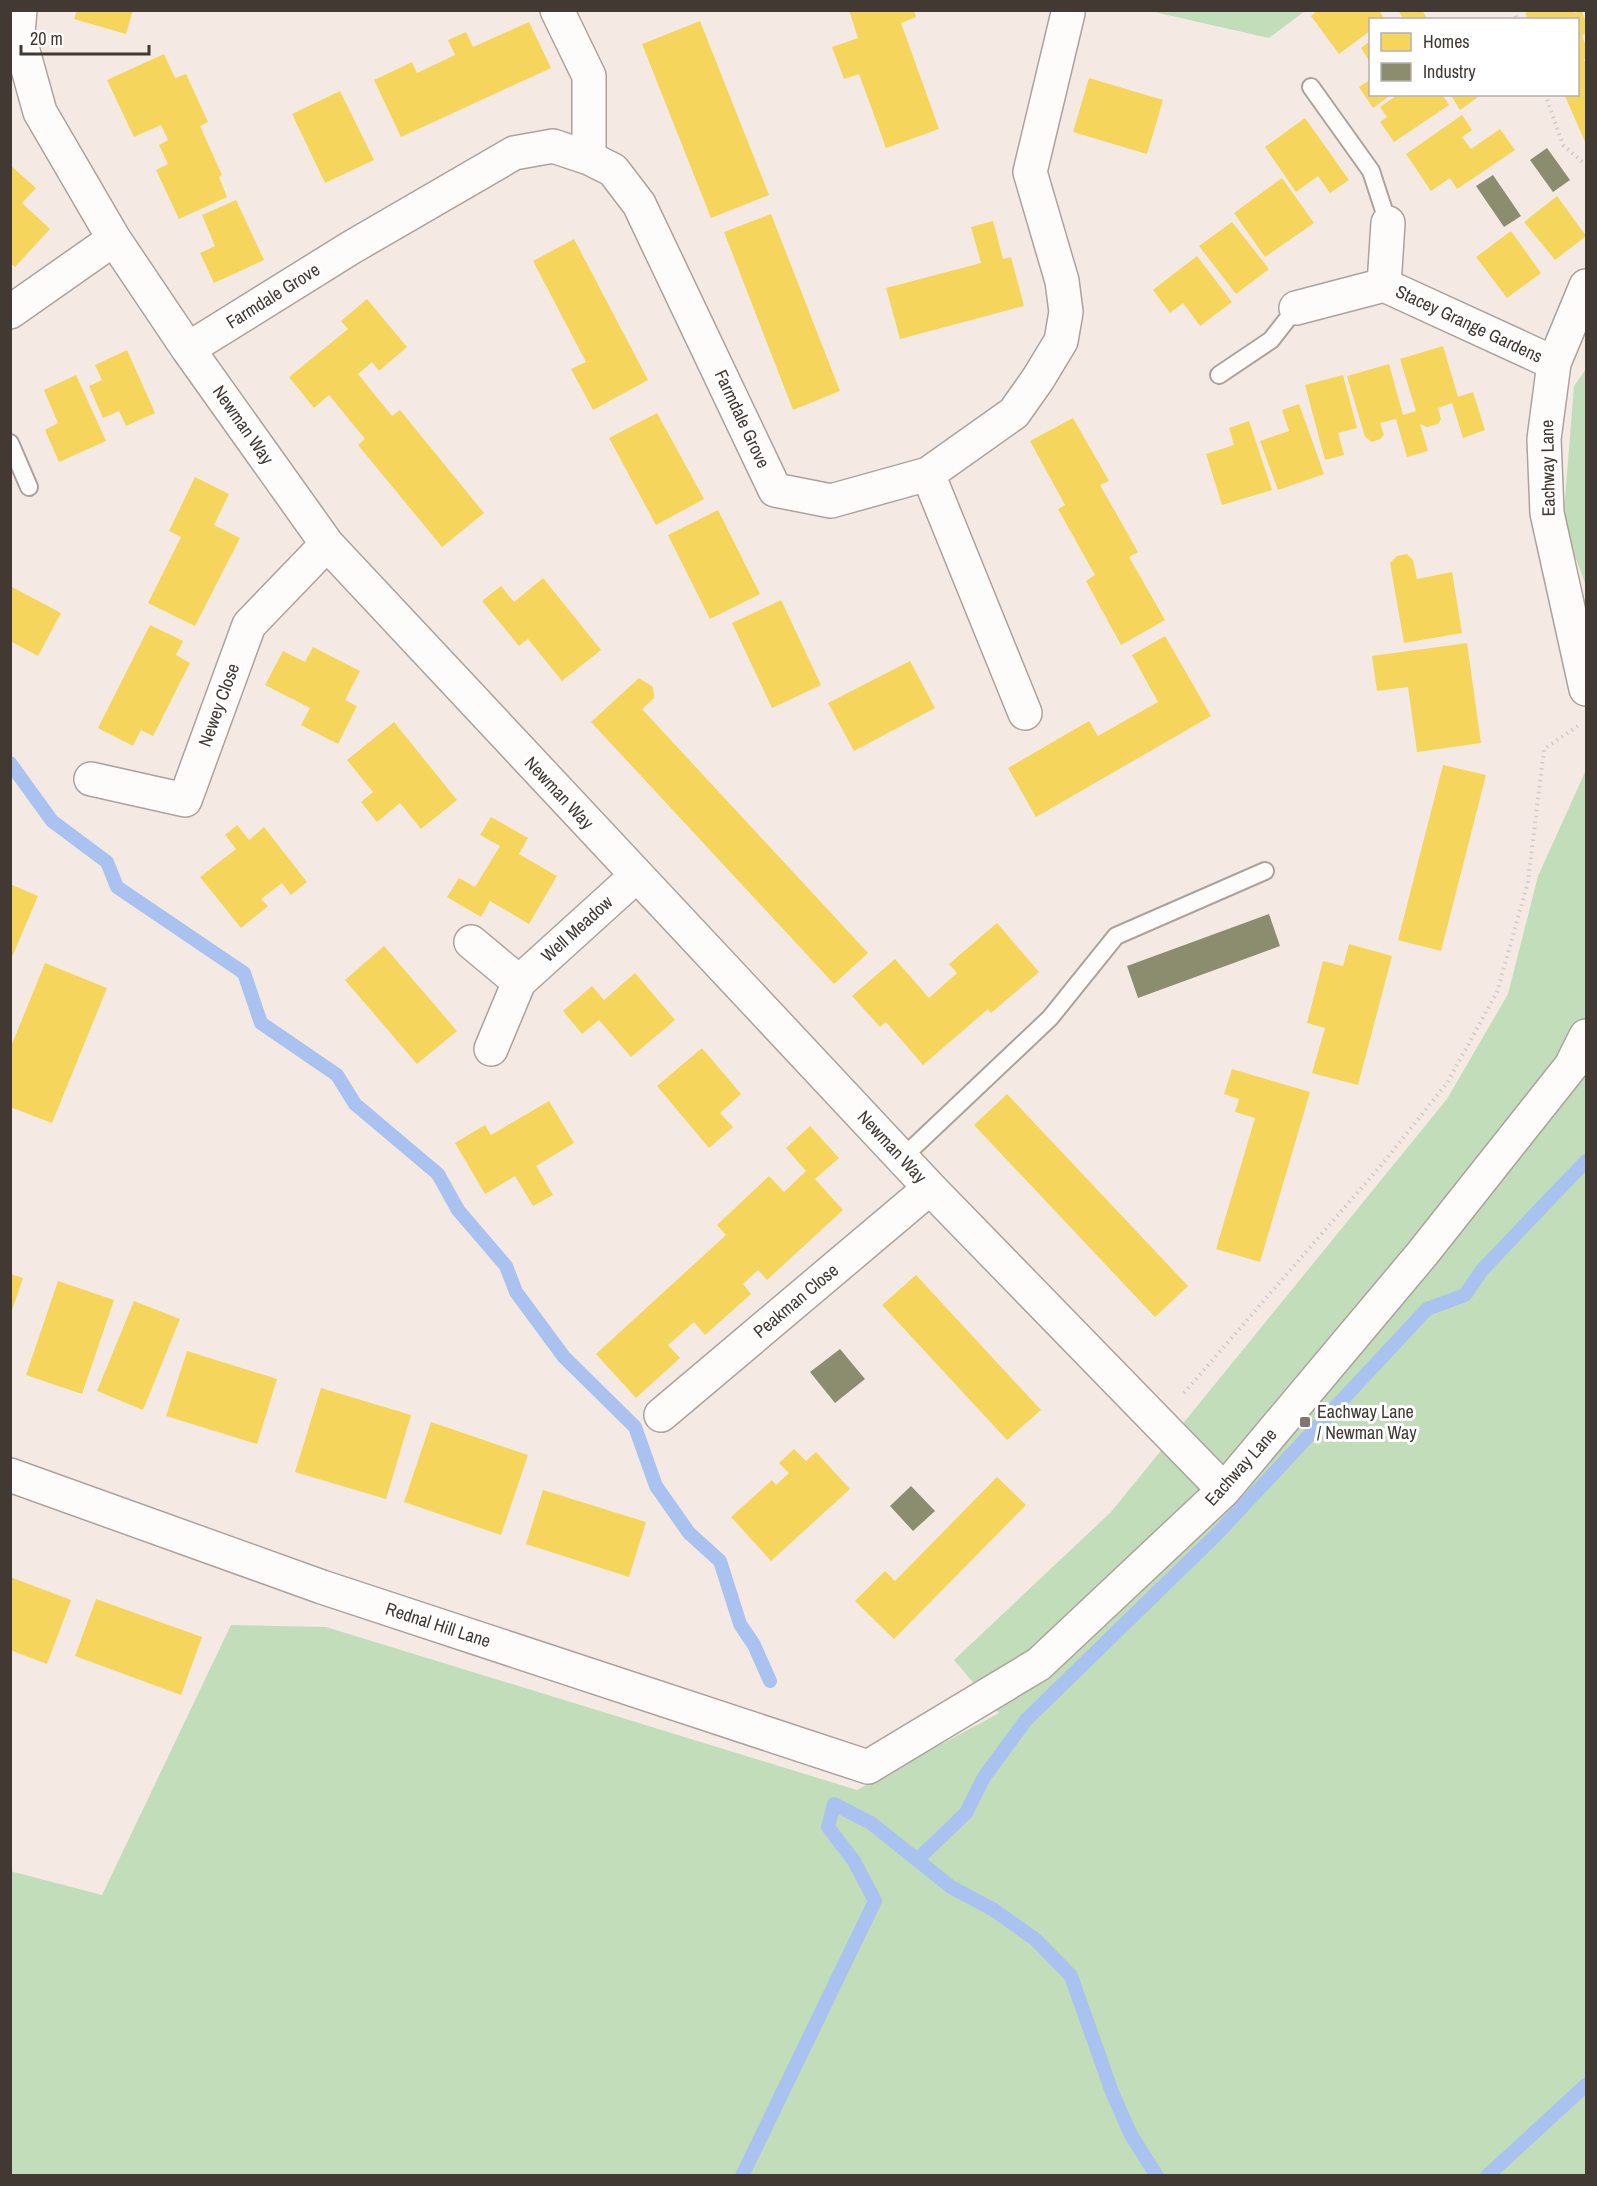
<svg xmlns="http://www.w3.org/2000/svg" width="1597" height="2186" viewBox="0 0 1597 2186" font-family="'Archivo Narrow',sans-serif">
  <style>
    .green { fill: #c1ddba }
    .homes { fill: #f6d55c }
    .industry { fill: #8c8c6e }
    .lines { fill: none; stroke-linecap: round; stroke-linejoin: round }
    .stream { stroke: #aac2ef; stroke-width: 14 }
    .lane-casing { stroke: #aca29d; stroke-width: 20 }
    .street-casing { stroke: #aca29d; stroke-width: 36 }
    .path { stroke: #d0cbc9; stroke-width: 4; stroke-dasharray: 1.5 4.5; stroke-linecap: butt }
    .lane { stroke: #fefcfb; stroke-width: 16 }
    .street { stroke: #fefcfb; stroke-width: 33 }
    .poi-dot { fill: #817771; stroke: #fff; stroke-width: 2 }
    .labels { text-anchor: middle; stroke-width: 6; stroke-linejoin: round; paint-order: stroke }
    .street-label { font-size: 18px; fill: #433933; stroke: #fff }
    .poi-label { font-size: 18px; fill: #433933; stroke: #fff; text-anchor: start }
  </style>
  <rect width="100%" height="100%" fill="#f5eae3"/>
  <path class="green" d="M 1150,11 L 1305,11 L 1269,38 Z
    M 1586,369 L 1586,586 L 1563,524 L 1574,386 Z
    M 1586,770 L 1586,2175 L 11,2175 L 10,1871 L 102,1895 L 231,1625 L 326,1627 L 857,1790 L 999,1713 L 954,1660 L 1111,1512 L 1447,1099 L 1508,994 L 1538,876 Z"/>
  <path class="homes" d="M 77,10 L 133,10 L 126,34 L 74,19 Z
    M 849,10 L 914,10 L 916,17 L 901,23 L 939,129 L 886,148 L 859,74 L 844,79 L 832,47 L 858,38 Z
    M 1318,10 L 1379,10 L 1385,20 L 1370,20 L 1370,31 L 1339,54 L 1311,16 Z
    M 1398,10 L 1422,10 L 1428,20 L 1404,20 Z
    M 1532,10 L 1573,10 L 1574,13 L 1582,11 L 1586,23 L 1586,34 L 1582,35 L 1586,47 L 1586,58 L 1584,59 L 1586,66 L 1586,144 L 1564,94 L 1578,94 L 1578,20 L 1528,20 L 1525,13 Z
    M 700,21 L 769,195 L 711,218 L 642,44 Z
    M 529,22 L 551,68 L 401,137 L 374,80 L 412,62 L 417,73 L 455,55 L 448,40 L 466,32 L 473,47 Z
    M 1370,41 L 1370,62 L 1361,48 Z
    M 164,54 L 175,78 L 186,74 L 208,122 L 200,126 L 222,175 L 219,177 L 227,197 L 179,219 L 156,170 L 168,164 L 159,145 L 168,140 L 161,125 L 134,137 L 107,80 Z
    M 1089,78 L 1163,100 L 1147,154 L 1073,132 Z
    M 1370,80 L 1370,94 L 1392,94 L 1373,108 L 1359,87 Z
    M 340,91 L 374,160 L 325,183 L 292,114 Z
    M 1399,94 L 1442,94 L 1449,105 L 1394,142 L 1380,122 L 1387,117 L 1380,107 Z
    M 1450,94 L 1482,94 L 1460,110 Z
    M 1462,115 L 1472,130 L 1462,137 L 1471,149 L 1500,129 L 1515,150 L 1457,189 L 1450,178 L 1431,191 L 1406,154 Z
    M 1305,118 L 1349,180 L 1330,193 L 1318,176 L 1296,192 L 1265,147 Z
    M 10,165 L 36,188 L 22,203 L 50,229 L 15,267 L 10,263 Z
    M 1282,178 L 1314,223 L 1265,257 L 1234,213 Z
    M 1557,196 L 1586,236 L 1555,260 L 1524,222 Z
    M 236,200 L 264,260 L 214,283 L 200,253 L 215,246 L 202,215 Z
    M 771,214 L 840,391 L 793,410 L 724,232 Z
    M 993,221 L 1003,259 L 1011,257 L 1024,306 L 900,339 L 886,288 L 981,263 L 971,227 Z
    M 1232,222 L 1269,269 L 1236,294 L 1199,246 Z
    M 1511,231 L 1541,273 L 1507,298 L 1476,257 Z
    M 574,239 L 648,380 L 593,410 L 571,369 L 586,362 L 533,261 Z
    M 1197,256 L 1232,302 L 1200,326 L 1183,303 L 1170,313 L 1153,290 Z
    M 367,299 L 407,347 L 379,371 L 372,362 L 358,374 L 392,416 L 400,410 L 484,513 L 442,547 L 358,445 L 365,439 L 329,395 L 314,408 L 289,377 L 348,329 L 341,321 Z
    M 1443,346 L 1458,397 L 1473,392 L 1485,430 L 1463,438 L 1452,403 L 1438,408 L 1441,419 L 1438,424 L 1427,427 L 1420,424 L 1428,451 L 1407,457 L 1396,419 L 1380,423 L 1384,435 L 1380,439 L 1372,442 L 1365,437 L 1347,376 L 1389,364 L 1403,415 L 1416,411 L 1400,359 Z
    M 127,350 L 155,413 L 126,426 L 119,411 L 103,418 L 89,386 L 102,380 L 95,365 Z
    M 76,375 L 106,441 L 59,462 L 45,430 L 58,423 L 44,390 Z
    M 1343,375 L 1357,428 L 1338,433 L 1344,455 L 1325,460 L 1305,385 Z
    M 1299,404 L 1324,474 L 1278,490 L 1260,441 L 1289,431 L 1282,410 Z
    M 657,413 L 704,499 L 656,525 L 609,438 Z
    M 1073,418 L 1109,481 L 1100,485 L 1138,552 L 1129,557 L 1165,620 L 1121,645 L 1086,581 L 1095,575 L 1058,509 L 1065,505 L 1030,441 Z
    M 1249,421 L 1272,490 L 1222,505 L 1206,454 L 1234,445 L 1229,428 Z
    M 195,477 L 229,494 L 214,525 L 240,538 L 195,626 L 148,603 L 181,537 L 169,531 Z
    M 718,510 L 760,594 L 710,619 L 668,535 Z
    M 1407,554 L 1413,560 L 1417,579 L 1452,572 L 1462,633 L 1404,643 L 1390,563 L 1397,556 Z
    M 543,578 L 601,650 L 562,681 L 528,639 L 519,646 L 482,601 L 501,586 L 514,602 Z
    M 10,586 L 61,613 L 38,656 L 10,641 Z
    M 781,600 L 821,685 L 772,708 L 732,623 Z
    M 150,625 L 183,641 L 176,655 L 190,663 L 153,736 L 141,730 L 133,746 L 98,728 Z
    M 1165,636 L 1211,716 L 1036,817 L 1008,768 L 1089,721 L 1098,736 L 1158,702 L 1132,655 Z
    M 1467,643 L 1481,743 L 1417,752 L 1408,687 L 1377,691 L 1372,656 Z
    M 313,647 L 360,671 L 345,700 L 357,706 L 338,744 L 301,725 L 310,708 L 265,685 L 283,651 L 305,662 Z
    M 910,661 L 935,708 L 854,751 L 828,703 Z
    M 639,678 L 653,687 L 654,698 L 642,709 L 868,953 L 834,984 L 591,722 Z
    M 394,722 L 457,800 L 421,829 L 400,803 L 377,822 L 361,802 L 373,792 L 347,760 Z
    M 1443,765 L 1486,775 L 1441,951 L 1398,940 Z
    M 491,817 L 528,838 L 519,854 L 557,876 L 529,924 L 490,901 L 481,917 L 447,897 L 459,878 L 475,887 L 500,846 L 480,835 Z
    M 237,825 L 249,840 L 264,827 L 307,882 L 291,895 L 282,883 L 261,899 L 268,906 L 241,928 L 200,877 L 236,849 L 225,835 Z
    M 10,884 L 38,896 L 12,957 L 10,956 Z
    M 997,923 L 1039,972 L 991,1013 L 988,1009 L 923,1065 L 886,1022 L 880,1027 L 852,996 L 895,959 L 929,998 L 957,973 L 949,964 Z
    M 1349,944 L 1392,956 L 1358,1085 L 1312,1073 L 1325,1028 L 1307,1023 L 1323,961 L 1343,966 Z
    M 384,946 L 457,1031 L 417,1064 L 345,980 Z
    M 45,963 L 107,988 L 52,1123 L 10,1107 L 10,1049 Z
    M 635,973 L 675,1020 L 631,1057 L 599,1020 L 582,1034 L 563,1011 L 592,986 L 604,1000 Z
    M 702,1048 L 741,1094 L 720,1113 L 733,1127 L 709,1148 L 657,1086 Z
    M 1232,1069 L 1310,1092 L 1260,1262 L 1216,1249 L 1255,1118 L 1235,1112 L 1239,1099 L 1224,1094 Z
    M 1007,1094 L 1188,1286 L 1155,1317 L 974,1125 Z
    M 549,1101 L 574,1143 L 536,1166 L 553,1195 L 533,1206 L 515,1176 L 485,1194 L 455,1143 L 485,1125 L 491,1135 Z
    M 810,1126 L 839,1158 L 815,1179 L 843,1210 L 767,1280 L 758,1270 L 743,1284 L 751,1294 L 705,1335 L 694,1322 L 668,1345 L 680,1358 L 636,1398 L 596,1354 L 726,1235 L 717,1225 L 769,1176 L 784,1192 L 806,1171 L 786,1148 Z
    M 10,1274 L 23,1278 L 11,1313 L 10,1313 Z
    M 916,1275 L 1041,1410 L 1007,1440 L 882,1305 Z
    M 58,1281 L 114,1300 L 82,1394 L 26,1375 Z
    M 134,1301 L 180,1319 L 143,1410 L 97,1391 Z
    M 187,1351 L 277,1379 L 257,1444 L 166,1416 Z
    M 321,1388 L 411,1415 L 386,1499 L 295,1472 Z
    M 431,1422 L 528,1455 L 501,1535 L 404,1502 Z
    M 794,1449 L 806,1461 L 816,1452 L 850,1489 L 771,1561 L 731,1517 L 772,1480 L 776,1485 L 789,1473 L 779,1463 Z
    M 997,1477 L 1026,1505 L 894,1639 L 855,1601 L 885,1571 L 895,1581 Z
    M 543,1490 L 646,1522 L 629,1577 L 526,1544 Z
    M 10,1577 L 71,1600 L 47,1664 L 10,1650 Z
    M 96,1599 L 202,1637 L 181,1695 L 75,1656 Z"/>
  <path class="industry" d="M 1547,148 L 1570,180 L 1553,192 L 1530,160 Z
    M 1493,175 L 1521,216 L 1504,227 L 1476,186 Z
    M 1269,914 L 1280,946 L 1138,998 L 1127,966 Z
    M 840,1349 L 865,1379 L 835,1403 L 810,1372 Z
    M 911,1486 L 935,1511 L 913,1531 L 890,1506 Z"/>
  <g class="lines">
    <path class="stream" d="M 10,763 L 52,821 L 107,862 L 117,887 L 244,973 L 261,1023 L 337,1075 L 355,1104 L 438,1174 L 458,1210 L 506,1266 L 516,1292 L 564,1357 L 635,1427 L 656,1486 L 689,1533 L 720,1561 L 740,1624 L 754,1645 L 770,1681
      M 918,1859 L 966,1813 L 984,1777 L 1026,1720 L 1216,1535 L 1427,1309 L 1465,1295 L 1482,1270 L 1586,1161
      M 742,2176 L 875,1901 L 854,1861 L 828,1827 L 834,1804 L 871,1823 L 951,1887 L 994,1910 L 1036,1940 L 1071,1976 L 1112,2092 L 1131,2135 L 1157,2176
      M 1487,2176 L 1586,2085"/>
    <defs>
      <path id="lane" d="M 1311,87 L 1371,171 L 1388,223
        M 1219,375 L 1271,340 L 1296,308
        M 10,443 L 29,487
        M 902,1158 L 1050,1018 L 1116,936 L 1265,871"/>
      <path id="street" d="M 20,10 L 18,33 L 40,112 L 114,239 L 188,349 L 327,544 L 930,1188 L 1224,1490
        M 557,10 L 589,76 L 589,158
        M 1388,223 L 1384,285 L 1554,363
        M 1586,286 L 1554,363 L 1544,439 L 1547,513 L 1586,689
        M 1296,308 L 1384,285
        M 10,312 L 114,239
        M 188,349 L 352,247 L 514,153 L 553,146 L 589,158 L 613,170 L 639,204 L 775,490 L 831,501 L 928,474 L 1014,413 L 1038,379 L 1061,341 L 1066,312 L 1062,281 L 1030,172 L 1068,13
        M 928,474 L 1025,713
        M 91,779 L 185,800 L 249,625 L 327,544
        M 471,942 L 519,982 L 491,1049
        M 519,982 L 636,876
        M 661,1415 L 930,1188
        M 10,1475 L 322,1587 L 868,1767 L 1039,1664 L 1224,1490 L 1422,1254 L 1571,1066 L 1586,1036"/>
    </defs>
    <use href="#lane" class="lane-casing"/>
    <use href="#street" class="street-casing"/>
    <path class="path" d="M 1514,10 L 1517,20
      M 1545,94 L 1563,145 L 1586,165
      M 1184,1393 L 1383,1163 L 1447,1083 L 1497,992 L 1528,882 L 1544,749 L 1578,726"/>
    <use href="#lane" class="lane"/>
    <use href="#street" class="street"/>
  </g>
  <rect class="poi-dot" x="1299" y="1416" width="12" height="12" rx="3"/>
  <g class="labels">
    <g class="street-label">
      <text transform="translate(273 296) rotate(-32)" y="6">Farmdale Grove</text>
      <text transform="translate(1469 324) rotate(25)" y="6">Stacey Grange Gardens</text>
      <text transform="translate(742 419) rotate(65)" y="6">Farmdale Grove</text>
      <text transform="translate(243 425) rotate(55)" y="6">Newman Way</text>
      <text transform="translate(1548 468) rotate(-91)" y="6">Eachway Lane</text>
      <text transform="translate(219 705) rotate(-70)" y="6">Newey Close</text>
      <text transform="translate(559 793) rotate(47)" y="6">Newman Way</text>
      <text transform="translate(577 929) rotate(-42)" y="6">Well Meadow</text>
      <text transform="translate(892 1147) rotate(47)" y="6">Newman Way</text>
      <text transform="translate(796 1301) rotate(-40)" y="6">Peakman Close</text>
      <text transform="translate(1241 1467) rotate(-48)" y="6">Eachway Lane</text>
      <text transform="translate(438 1625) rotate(18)" y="6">Rednal Hill Lane</text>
    </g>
    <g class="poi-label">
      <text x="1317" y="1418">Eachway Lane<tspan x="1317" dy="21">/ Newman Way</tspan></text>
    </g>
  </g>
  <rect width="1597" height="2186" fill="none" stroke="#433933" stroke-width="24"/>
  <rect x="1369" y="18" width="210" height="78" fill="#ffffff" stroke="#b4b0ad" stroke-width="1.5"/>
  <rect x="1381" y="33" width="30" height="18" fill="#f6d55c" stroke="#b4b0ad" stroke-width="1.5"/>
  <text x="1423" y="48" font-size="18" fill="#433933">Homes</text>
  <rect x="1381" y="63" width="30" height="18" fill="#8c8c6e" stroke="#b4b0ad" stroke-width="1.5"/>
  <text x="1423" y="78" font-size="18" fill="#433933">Industry</text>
  <path d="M21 45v9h128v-9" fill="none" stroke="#433933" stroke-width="3"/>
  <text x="30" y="45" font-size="18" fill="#433933" stroke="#ffffff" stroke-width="4.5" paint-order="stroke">20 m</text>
</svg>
